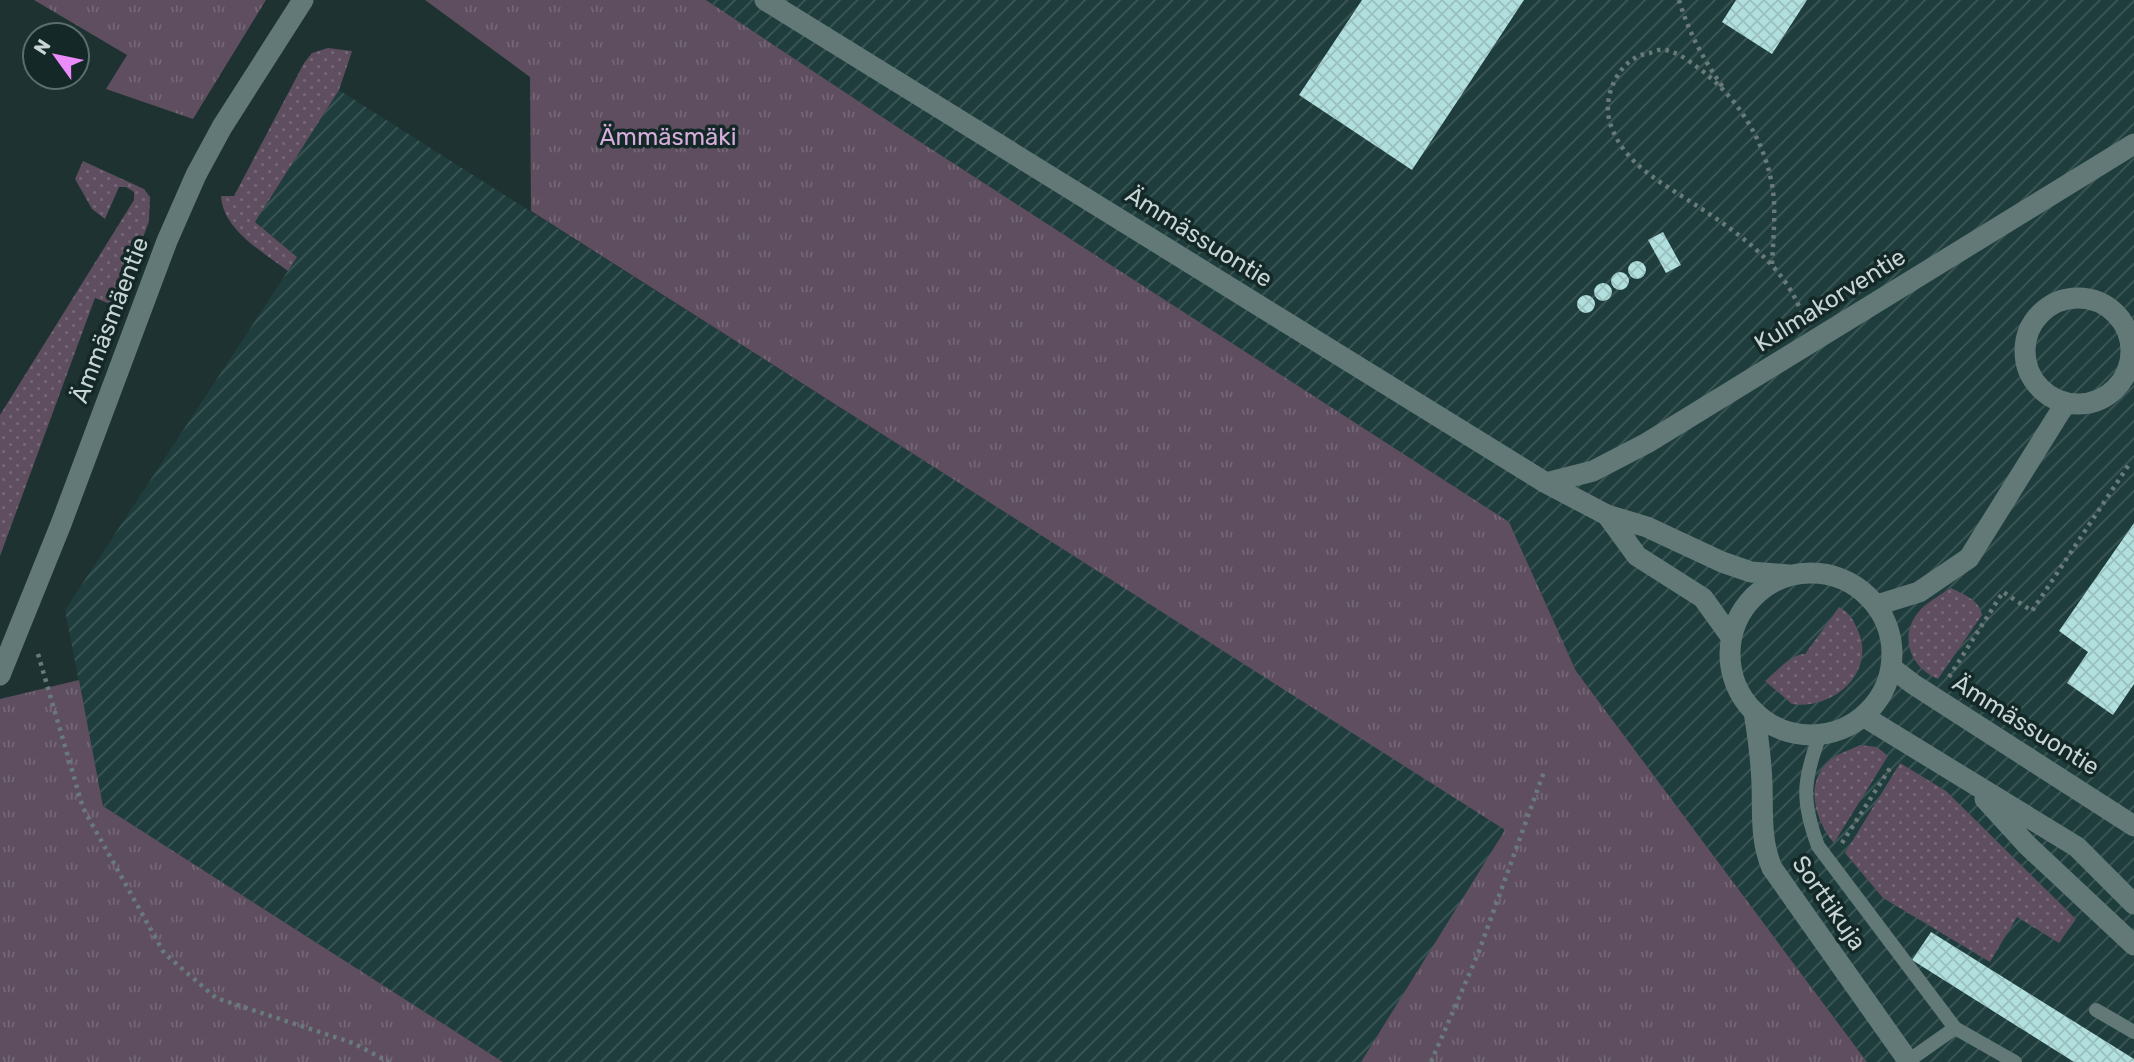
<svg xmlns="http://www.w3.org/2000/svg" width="2134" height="1062" viewBox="0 0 2134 1062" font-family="Rubik,sans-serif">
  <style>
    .industrial { fill: url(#industrial-furrows) }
    .grass { fill: url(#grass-dots) }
    .park { fill: url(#park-tufts) }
    .building { fill: url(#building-cross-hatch) }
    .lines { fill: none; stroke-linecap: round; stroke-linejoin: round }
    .path { stroke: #697a7a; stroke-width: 4.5; stroke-dasharray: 3.5 5; stroke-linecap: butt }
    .lane { stroke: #627978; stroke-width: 14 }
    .street { stroke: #627978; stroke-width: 21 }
    .labels { text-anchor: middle; stroke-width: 7; stroke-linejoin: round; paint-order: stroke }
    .park-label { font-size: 24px; fill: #d7addc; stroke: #132827 }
    .street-label { font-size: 24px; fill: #c9d5d5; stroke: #132827 }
  </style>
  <defs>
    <pattern id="industrial-furrows" width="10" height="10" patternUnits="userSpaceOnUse" patternTransform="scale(1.75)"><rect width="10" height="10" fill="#1e3d3c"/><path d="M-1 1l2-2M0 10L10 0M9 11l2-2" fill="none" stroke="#3d5857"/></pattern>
    <pattern id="grass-dots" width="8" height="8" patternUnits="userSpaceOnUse" patternTransform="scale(1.75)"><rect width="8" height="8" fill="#5e4e60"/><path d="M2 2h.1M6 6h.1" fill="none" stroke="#746776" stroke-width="1.8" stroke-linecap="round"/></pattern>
    <pattern id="park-tufts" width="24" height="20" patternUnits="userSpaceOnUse" patternTransform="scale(1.75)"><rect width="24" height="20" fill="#5e4e60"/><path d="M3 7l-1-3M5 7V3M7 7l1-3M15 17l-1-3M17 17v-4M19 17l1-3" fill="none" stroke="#746776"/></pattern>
    <pattern id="building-cross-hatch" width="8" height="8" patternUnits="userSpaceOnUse" patternTransform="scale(1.75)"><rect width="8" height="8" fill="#b0dfdd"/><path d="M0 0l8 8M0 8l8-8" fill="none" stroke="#99bfbe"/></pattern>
  </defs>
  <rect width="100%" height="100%" fill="#1d3231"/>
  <path class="industrial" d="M 706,0 L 2134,0 L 2134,1062 L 1867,1062 L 1576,671 L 1509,522 L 908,134 Z
    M 339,90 L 1506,830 L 1361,1062 L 503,1062 L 103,806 L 65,610 L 297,257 L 255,222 Z"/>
  <path class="grass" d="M 328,48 L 352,51 L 339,90 L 255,222 L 297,257 L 288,271 C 263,252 223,230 221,196 L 234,196 L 304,63 L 312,53 Z
    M 83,161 L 144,189 L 150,197 L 149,221 L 118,307 L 95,298 L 0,556 L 0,415 L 134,200 L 134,192 L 126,187 L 119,187 L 105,219 L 92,209 L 75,179 Z
    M 1951,588 C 1963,594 1980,600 1982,615 L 1938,679 C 1908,666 1897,632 1923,607 C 1931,600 1942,594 1951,588 Z
    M 1839,607 C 1850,613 1854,621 1859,633 C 1875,675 1831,710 1792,704 L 1765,681 C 1776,672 1790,654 1805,654 Z
    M 1860,745 L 1877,747 L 1888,756 L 1834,843 C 1815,821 1804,783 1829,761 C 1838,753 1850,750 1860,745 Z
    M 1900,763 L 1946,791 L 2076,919 L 2059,943 L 2017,917 L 1990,962 L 1883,898 L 1845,853 Z"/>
  <path class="park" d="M 34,0 L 266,0 L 193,119 L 106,89 L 127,55 Z
    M 425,0 L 706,0 L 908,134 L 1509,522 L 1576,671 L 1867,1062 L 1361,1062 L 1505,830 L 531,211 L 530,77 Z
    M 79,680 L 103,806 L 503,1062 L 0,1062 L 0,699 Z"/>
  <path class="building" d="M 1362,0 L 1524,0 L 1412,170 L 1299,95 Z
    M 1736,0 L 1807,0 L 1772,54 L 1722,22 Z
    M 1663,232 L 1681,265 L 1666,273 L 1648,240 Z
    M1628 270a9 9 0 1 1 18 0a9 9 0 1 1-18 0Z
    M1611 281a9 9 0 1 1 18 0a9 9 0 1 1-18 0Z
    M1594 292a9 9 0 1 1 18 0a9 9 0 1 1-18 0Z
    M1577 304a9 9 0 1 1 18 0a9 9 0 1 1-18 0Z
    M 2134,523 L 2134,684 L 2113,715 L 2067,683 L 2088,652 L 2059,631 Z
    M 1931,932 L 2134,1059 L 2134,1062 L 2074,1062 L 1912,960 Z"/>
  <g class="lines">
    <path class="path" d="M 1679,0 C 1689,34 1704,60 1724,89
      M 1772,264 C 1773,243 1775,222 1774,201 C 1770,148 1740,98 1697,67 C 1688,60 1677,52 1665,50 C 1660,49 1654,51 1650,53 C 1645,54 1639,55 1635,58 C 1614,70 1603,101 1610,123 C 1623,163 1659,181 1691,202 C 1736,231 1786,265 1803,317
      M 38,654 L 83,808 L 164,953 L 216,998 L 353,1043 L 389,1062
      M 1949,677 L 2003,592 L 2032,611 L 2130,463
      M 1842,843 L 1892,765
      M 1431,1062 L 1478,954 L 1545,769"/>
    <path class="lane" d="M 1820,735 C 1803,780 1801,800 1818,846 L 1955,1028 L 2015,1062
      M 2096,1010 L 2134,1032
      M 1908,1061 L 1955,1028"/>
    <path class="street" d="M 765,0 L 1546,483 L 1607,515 L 1647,527 L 1722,562 L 1751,572 L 1789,575
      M2025 351a53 53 0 1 1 106 0a53 53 0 1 1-106 0Z
      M 1546,483 L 1593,471 L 1647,443 L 2134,144
      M 1607,515 L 1637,556 L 1703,598 L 1731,637
      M1730 654a81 81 0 1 1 162 0a81 81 0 1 1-162 0Z
      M 1877,605 L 1919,592 L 1969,558 L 2065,404
      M 1892,668 L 1913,684 L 2134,826
      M 0,675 L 61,524 L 167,241 L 196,175 L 222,127 L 303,0
      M 1754,712 C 1758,736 1761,759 1762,783 C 1763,812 1760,840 1772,868 L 1909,1062
      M 1863,716 L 2077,847 L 2134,904
      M 1985,799 L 2027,845 L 2134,945"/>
  </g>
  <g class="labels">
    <g class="park-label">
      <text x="668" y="145">Ämmäsmäki</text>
    </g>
    <g class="street-label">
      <text transform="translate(1199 237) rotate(32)" y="8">Ämmässuontie</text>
      <text transform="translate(1830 300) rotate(-32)" y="8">Kulmakorventie</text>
      <text transform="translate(110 320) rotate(-69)" y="8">Ämmäsmäentie</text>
      <text transform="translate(2026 725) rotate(32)" y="8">Ämmässuontie</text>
      <text transform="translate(1829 903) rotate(55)" y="8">Sorttikuja</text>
    </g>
  </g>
  <g transform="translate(56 56) rotate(303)"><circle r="33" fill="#132827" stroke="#5c6d6d" stroke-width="2"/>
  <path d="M0-5L12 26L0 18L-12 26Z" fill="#ec8cfa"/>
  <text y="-10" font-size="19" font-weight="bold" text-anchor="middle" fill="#c9d5d5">N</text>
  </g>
</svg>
